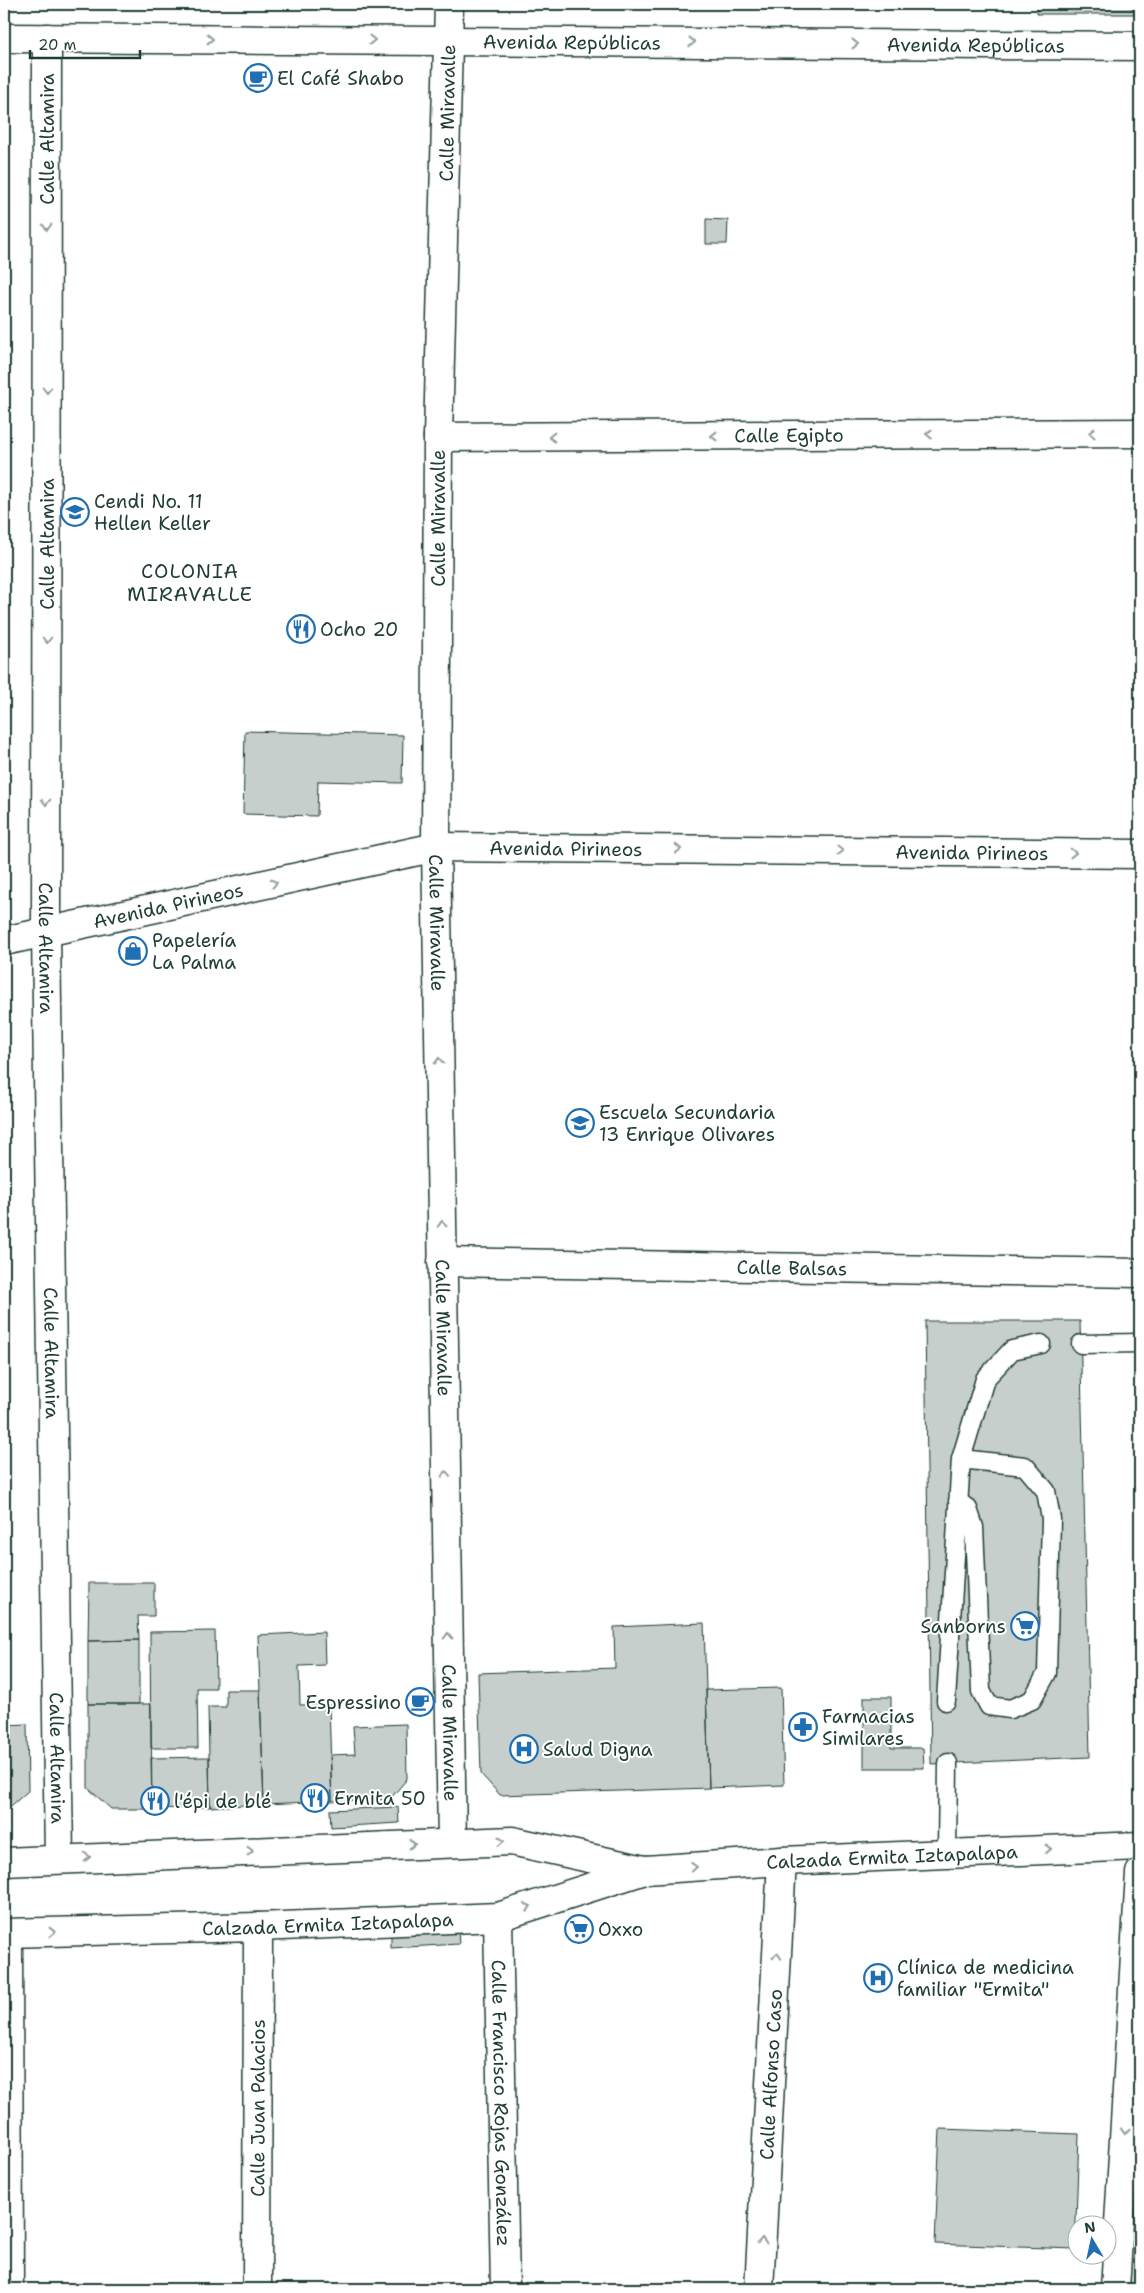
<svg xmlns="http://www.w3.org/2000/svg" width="1144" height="2293" viewBox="0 0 1144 2293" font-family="'Shantell Sans',sans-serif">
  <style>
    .green { fill: #dee3e2; stroke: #7e908b }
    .building { fill: #c7cfcc; stroke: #1f3d34 }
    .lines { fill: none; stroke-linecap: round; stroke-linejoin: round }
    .service-casing { stroke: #1f3d34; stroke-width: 21 }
    .minor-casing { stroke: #1f3d34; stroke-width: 31 }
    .secondary-casing { stroke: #1f3d34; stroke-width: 31 }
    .primary-casing { stroke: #1f3d34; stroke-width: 31 }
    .service { stroke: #fff; stroke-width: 18 }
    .minor { stroke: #fff; stroke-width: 28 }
    .secondary { stroke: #fff; stroke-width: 28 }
    .primary { stroke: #fff; stroke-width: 28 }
    .oneway { stroke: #8f9e9a }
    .labels { text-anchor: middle; stroke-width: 4; stroke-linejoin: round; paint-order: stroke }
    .street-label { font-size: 19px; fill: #1f3d34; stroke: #fff }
    .poi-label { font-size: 19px; fill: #1f3d34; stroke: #fff; text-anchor: start }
    .neighbourhood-label { font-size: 20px; letter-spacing: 1px; fill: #1f3d34; stroke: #fff }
  </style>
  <rect width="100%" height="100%" fill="#fff"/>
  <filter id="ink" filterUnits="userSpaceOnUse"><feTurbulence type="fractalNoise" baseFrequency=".02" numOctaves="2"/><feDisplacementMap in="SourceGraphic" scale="10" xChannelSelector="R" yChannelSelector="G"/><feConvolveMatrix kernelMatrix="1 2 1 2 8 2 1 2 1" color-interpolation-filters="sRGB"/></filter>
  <g filter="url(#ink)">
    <path class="green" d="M 1140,2100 L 1140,2289 L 1126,2289 Z"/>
    <path class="building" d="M 516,4 L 565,4 L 517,5 Z
      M 1037,4 L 1140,4 L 1140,14 L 1037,14 Z
      M 706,219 L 728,220 L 727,244 L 706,244 Z
      M 245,731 L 403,735 L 402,783 L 318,781 L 317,816 L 243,814 Z
      M 925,1321 L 1080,1321 L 1090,1757 L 931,1764 Z
      M 89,1583 L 154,1583 L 154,1616 L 138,1616 L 139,1640 L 88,1641 Z
      M 704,1623 L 709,1788 L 500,1795 L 481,1774 L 478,1673 L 615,1668 L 614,1627 Z
      M 215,1631 L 216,1688 L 197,1688 L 198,1748 L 151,1748 L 150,1632 Z
      M 324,1632 L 325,1665 L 299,1666 L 300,1705 L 329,1704 L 332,1801 L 264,1804 L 258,1635 Z
      M 139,1640 L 139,1704 L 88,1704 L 88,1641 Z
      M 781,1688 L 784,1785 L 709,1788 L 706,1690 Z
      M 226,1690 L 260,1690 L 264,1804 L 210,1807 L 208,1707 L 226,1707 Z
      M 864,1697 L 891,1697 L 891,1748 L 923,1748 L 924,1768 L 864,1768 Z
      M 88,1704 L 151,1704 L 152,1809 L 111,1809 L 88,1788 Z
      M 27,1724 L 28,1791 L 4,1812 L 4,1725 Z
      M 406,1724 L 407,1779 L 390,1799 L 332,1801 L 330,1755 L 355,1754 L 353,1726 Z
      M 209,1757 L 210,1807 L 152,1809 L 151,1758 Z
      M 398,1807 L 399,1823 L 331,1827 L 330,1810 Z
      M 458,1929 L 459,1944 L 391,1948 L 391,1932 Z
      M 940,2129 L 1079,2134 L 1075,2249 L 935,2244 Z"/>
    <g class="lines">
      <defs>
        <path id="service" d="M 1081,1344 L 1140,1343
          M 958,1501 L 968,1509 L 974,1527 L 981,1691 L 989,1706 L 1010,1709 L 1032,1700 L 1047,1673 L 1051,1519 L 1046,1491 L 1025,1466 L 961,1459
          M 946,1701 L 961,1459 L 985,1379 L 1012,1350 L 1041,1344
          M 947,1853 L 948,1763"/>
        <g id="minor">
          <path id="s1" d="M 449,4 L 438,437 L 436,847 L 452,1842"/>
          <path id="s2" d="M 4,38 L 1140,46"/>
          <path id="s3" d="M 47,38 L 46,933 L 59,1859"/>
          <path id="s4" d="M 438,437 L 1140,433"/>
          <path id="s5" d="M 4,941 L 436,847 L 1140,854"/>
          <path id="s6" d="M 442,1262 L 1140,1273"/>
          <path id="s7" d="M 498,1917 L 505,2289"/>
          <path d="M 8,1933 L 9,2289"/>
          <path id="s8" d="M 257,2289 L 258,1927"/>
          <path id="s9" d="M 759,2289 L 782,1861"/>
        </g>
        <path id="secondary" d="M 1115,2289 L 1140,1873"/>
        <g id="primary">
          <path d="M 4,1862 L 512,1841 L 644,1870"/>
          <path id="s10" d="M 4,1933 L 258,1927 L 498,1917 L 645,1870 L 782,1861 L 1140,1846"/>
        </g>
      </defs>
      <use href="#service" class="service-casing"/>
      <use href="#minor" class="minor-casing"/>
      <use href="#secondary" class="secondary-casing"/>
      <use href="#primary" class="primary-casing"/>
      <use href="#service" class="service"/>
      <use href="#minor" class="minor"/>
      <use href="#secondary" class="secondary"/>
      <use href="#primary" class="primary"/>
    </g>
    <defs><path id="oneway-chevron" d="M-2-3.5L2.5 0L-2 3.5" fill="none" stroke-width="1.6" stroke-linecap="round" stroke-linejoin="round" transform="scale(1.25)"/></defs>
    <g class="oneway">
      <use href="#oneway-chevron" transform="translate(210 39)"/>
      <use href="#oneway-chevron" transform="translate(372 40)"/>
      <use href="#oneway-chevron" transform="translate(692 42)"/>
      <use href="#oneway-chevron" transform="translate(855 44)"/>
      <use href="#oneway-chevron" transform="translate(47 227) rotate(90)"/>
      <use href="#oneway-chevron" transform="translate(47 390) rotate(90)"/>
      <use href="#oneway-chevron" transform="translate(1092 433) rotate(180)"/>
      <use href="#oneway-chevron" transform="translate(929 434) rotate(180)"/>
      <use href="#oneway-chevron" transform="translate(714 436) rotate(180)"/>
      <use href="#oneway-chevron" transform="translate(552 437) rotate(180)"/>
      <use href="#oneway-chevron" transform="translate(47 640) rotate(90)"/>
      <use href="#oneway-chevron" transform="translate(46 802) rotate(90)"/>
      <use href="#oneway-chevron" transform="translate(678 849) rotate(1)"/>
      <use href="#oneway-chevron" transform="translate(840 851) rotate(1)"/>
      <use href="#oneway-chevron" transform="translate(1073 853) rotate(1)"/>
      <use href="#oneway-chevron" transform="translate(274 883) rotate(-12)"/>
      <use href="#oneway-chevron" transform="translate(439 1061) rotate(-91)"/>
      <use href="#oneway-chevron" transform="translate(442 1224) rotate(-91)"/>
      <use href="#oneway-chevron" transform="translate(446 1474) rotate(-91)"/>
      <use href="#oneway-chevron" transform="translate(448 1636) rotate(-91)"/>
      <use href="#oneway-chevron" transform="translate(501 1841) rotate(-1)"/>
      <use href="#oneway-chevron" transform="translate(412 1844) rotate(-2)"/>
      <use href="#oneway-chevron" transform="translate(1048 1849) rotate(-2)"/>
      <use href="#oneway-chevron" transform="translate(250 1851) rotate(-2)"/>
      <use href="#oneway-chevron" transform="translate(87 1857) rotate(-2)"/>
      <use href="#oneway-chevron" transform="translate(694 1867) rotate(-4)"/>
      <use href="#oneway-chevron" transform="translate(528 1907) rotate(-18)"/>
      <use href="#oneway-chevron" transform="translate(52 1932) rotate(-1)"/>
      <use href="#oneway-chevron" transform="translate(777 1956) rotate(-87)"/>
      <use href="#oneway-chevron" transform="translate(1125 2131) rotate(93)"/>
      <use href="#oneway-chevron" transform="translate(762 2241) rotate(-87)"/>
    </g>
  </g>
  <defs>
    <symbol id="cafe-ring" viewBox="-11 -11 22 22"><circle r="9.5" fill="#fff" stroke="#1f6fb2" stroke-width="1.5"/><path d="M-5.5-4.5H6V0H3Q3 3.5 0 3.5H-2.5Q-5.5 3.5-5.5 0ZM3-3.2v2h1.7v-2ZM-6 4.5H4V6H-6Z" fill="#1f6fb2"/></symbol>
    <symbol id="school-ring" viewBox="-11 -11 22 22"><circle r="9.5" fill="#fff" stroke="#1f6fb2" stroke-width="1.5"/><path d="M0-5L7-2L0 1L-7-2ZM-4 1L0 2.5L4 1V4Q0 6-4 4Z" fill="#1f6fb2"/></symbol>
    <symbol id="restaurant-ring" viewBox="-11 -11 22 22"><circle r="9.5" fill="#fff" stroke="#1f6fb2" stroke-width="1.5"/><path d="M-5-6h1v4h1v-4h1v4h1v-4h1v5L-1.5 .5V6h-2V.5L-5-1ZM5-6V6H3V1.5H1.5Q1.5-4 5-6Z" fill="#1f6fb2"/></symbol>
    <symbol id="shop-ring" viewBox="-11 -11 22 22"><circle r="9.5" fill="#fff" stroke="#1f6fb2" stroke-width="1.5"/><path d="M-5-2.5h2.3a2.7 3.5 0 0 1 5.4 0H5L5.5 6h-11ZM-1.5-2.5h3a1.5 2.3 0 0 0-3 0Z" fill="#1f6fb2"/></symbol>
    <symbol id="supermarket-ring" viewBox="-11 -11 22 22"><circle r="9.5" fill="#fff" stroke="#1f6fb2" stroke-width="1.5"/><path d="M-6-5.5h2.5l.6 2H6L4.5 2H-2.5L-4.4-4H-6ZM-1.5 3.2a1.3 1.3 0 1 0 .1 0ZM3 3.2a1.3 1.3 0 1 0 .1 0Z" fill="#1f6fb2"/></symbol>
    <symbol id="pharmacy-ring" viewBox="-11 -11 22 22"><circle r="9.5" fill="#fff" stroke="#1f6fb2" stroke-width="1.5"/><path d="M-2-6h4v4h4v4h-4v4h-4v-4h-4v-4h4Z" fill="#1f6fb2"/></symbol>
    <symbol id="hospital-ring" viewBox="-11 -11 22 22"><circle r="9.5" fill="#fff" stroke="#1f6fb2" stroke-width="1.5"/><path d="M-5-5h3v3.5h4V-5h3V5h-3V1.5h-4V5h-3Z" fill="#1f6fb2"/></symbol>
  </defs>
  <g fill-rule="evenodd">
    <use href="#cafe-ring" x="242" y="62" width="32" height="32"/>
    <use href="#school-ring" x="59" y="496" width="32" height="32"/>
    <use href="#restaurant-ring" x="285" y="613" width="32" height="32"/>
    <use href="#shop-ring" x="117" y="935" width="32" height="32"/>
    <use href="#school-ring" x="564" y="1107" width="32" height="32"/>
    <use href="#supermarket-ring" x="1009" y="1610" width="32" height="32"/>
    <use href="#cafe-ring" x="404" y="1686" width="32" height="32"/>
    <use href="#pharmacy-ring" x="787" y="1711" width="32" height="32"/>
    <use href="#hospital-ring" x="508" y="1733" width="32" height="32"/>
    <use href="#restaurant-ring" x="299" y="1782" width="32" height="32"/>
    <use href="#restaurant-ring" x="139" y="1785" width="32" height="32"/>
    <use href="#supermarket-ring" x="563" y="1913" width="32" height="32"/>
    <use href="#hospital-ring" x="862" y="1962" width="32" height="32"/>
  </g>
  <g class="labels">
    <g class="street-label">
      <text dy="7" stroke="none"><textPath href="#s2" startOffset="568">Avenida Repúblicas</textPath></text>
      <text dy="7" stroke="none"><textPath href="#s2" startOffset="972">Avenida Repúblicas</textPath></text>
      <text transform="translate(447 113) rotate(-89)" y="7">Calle Miravalle</text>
      <text transform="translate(47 139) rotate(-90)" y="7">Calle Altamira</text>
      <text dy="7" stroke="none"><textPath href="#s4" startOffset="351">Calle Egipto</textPath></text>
      <text transform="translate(438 518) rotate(-90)" y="7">Calle Miravalle</text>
      <text transform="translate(47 544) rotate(-90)" y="7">Calle Altamira</text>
      <text dy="7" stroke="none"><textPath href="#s5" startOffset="572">Avenida Pirineos</textPath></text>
      <text dy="7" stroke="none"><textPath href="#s5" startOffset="978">Avenida Pirineos</textPath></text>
      <text dy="7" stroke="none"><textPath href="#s5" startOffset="168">Avenida Pirineos</textPath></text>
      <text dy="7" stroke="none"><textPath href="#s1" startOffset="919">Calle Miravalle</textPath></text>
      <text dy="7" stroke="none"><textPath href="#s3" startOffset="910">Calle Altamira</textPath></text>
      <text dy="7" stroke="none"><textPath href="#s6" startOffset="350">Calle Balsas</textPath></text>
      <text dy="7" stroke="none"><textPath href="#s1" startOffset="1324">Calle Miravalle</textPath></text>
      <text dy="7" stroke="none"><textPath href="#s3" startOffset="1315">Calle Altamira</textPath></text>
      <text dy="7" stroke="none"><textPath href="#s1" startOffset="1729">Calle Miravalle</textPath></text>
      <text dy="7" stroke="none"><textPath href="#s3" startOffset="1720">Calle Altamira</textPath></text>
      <text dy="7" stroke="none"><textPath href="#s10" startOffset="896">Calzada Ermita Iztapalapa</textPath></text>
      <text dy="7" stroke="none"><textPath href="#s10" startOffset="324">Calzada Ermita Iztapalapa</textPath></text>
      <text dy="7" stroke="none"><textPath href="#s9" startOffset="215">Calle Alfonso Caso</textPath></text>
      <text dy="7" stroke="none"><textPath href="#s7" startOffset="186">Calle Francisco Rojas González</textPath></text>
      <text dy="7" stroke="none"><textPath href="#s8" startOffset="181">Calle Juan Palacios</textPath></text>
    </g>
    <g class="poi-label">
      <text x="277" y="85">El Café Shabo</text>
      <text x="94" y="508">Cendi No. 11<tspan x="94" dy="22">Hellen Keller</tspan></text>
      <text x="320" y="636">Ocho 20</text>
      <text x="152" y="947">Papelería<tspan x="152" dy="22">La Palma</tspan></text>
      <text x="599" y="1119">Escuela Secundaria<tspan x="599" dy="22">13 Enrique Olivares</tspan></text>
      <text x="1006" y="1633" text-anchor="end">Sanborns</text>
      <text x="401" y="1709" text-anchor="end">Espressino</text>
      <text x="822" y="1723">Farmacias<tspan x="822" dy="22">Similares</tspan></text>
      <text x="543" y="1756">Salud Digna</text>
      <text x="334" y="1805">Ermita 50</text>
      <text x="174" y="1808">l'épi de blé</text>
      <text x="598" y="1936">Oxxo</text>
      <text x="897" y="1974">Clínica de medicina<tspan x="897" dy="22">familiar "Ermita"</tspan></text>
    </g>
    <g class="neighbourhood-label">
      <text x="190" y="578">COLONIA<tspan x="190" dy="23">MIRAVALLE</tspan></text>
    </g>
  </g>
  <rect width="1144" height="2293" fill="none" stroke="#fff" stroke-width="20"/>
  <rect x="10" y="10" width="1124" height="2273" fill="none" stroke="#1f3d34" stroke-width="2" filter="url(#ink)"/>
  <g transform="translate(1092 2240) rotate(351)"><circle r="24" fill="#ffffff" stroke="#a5b1ae"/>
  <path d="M0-4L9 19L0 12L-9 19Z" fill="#1f6fb2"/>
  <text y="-8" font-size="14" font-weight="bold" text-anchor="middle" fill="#1f3d34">N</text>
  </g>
  <path d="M30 50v8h110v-8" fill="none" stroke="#1f3d34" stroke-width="2.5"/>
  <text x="38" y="50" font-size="15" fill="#1f3d34" stroke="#ffffff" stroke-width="4" paint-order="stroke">20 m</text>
</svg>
